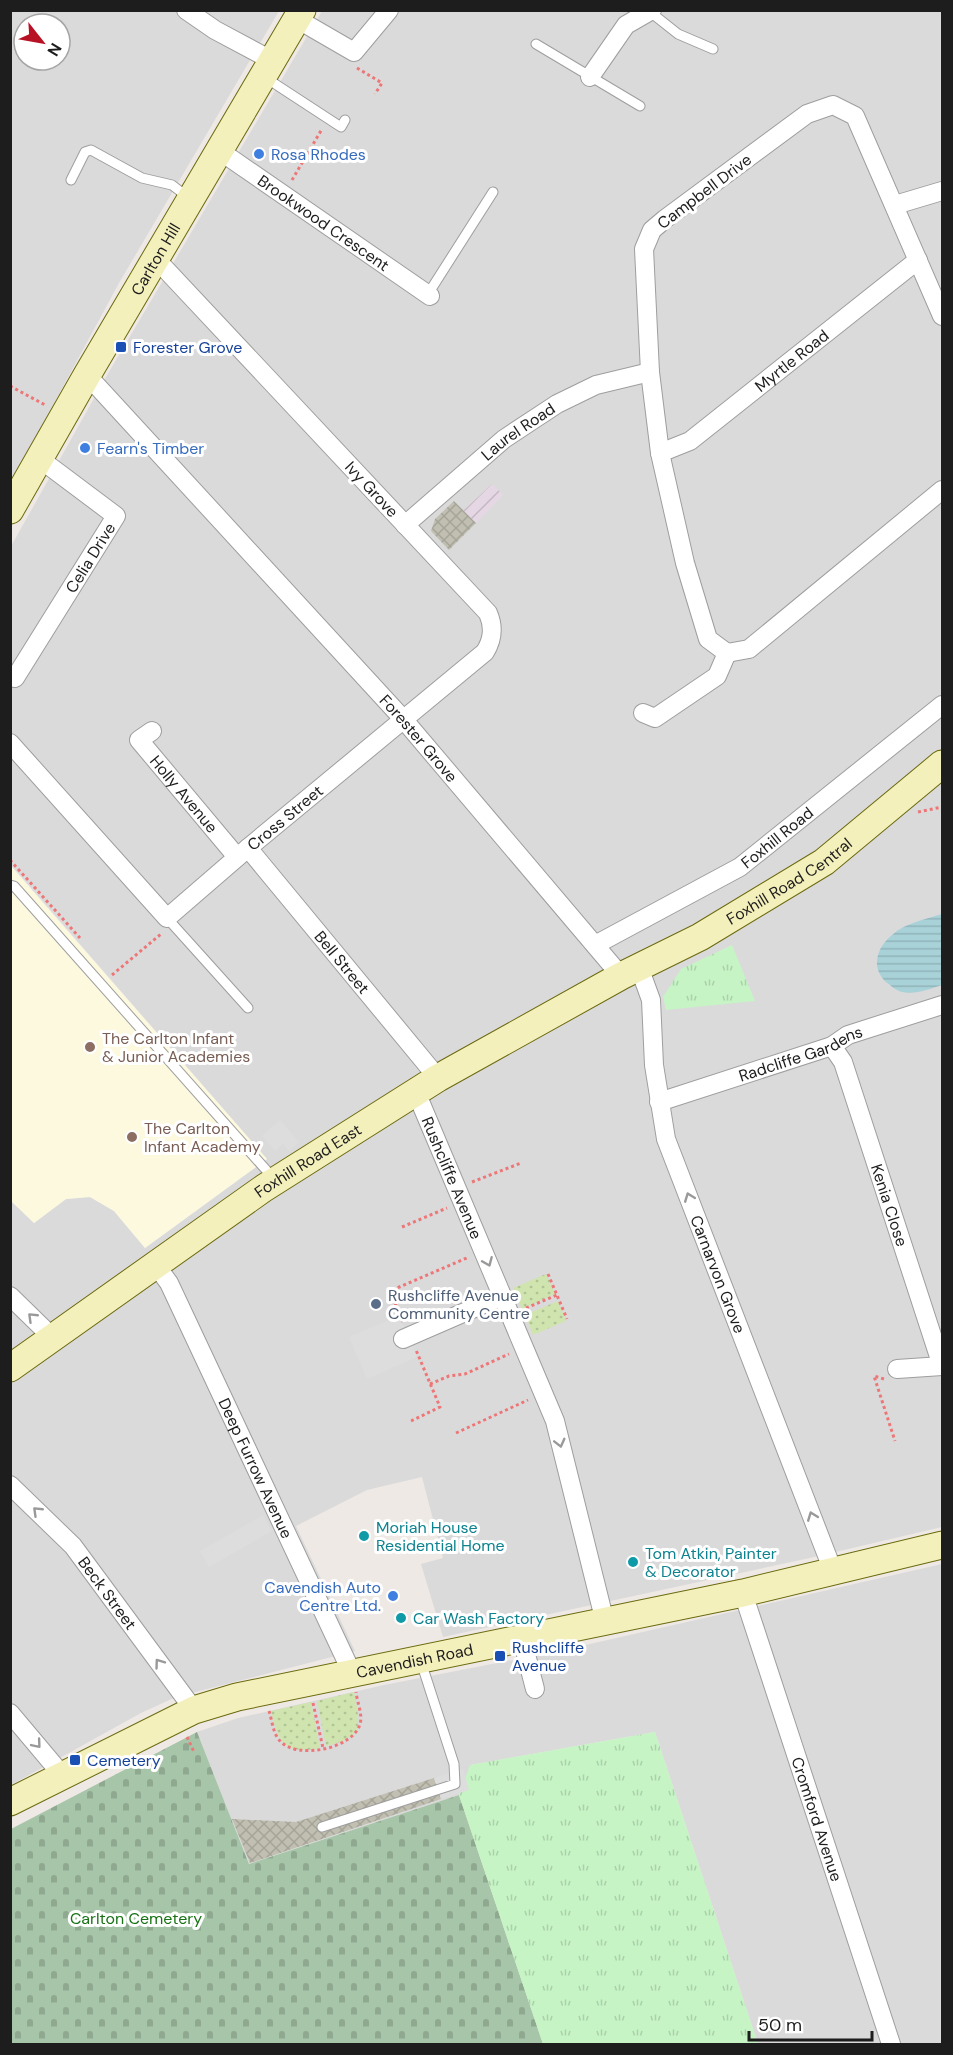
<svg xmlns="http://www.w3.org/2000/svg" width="953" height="2055" viewBox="0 0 953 2055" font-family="'DM Sans',sans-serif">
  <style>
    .residential { fill: #dbdadb; fill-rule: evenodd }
    .industrial { fill: url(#industrial-furrows) }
    .education { fill: #fcf9df }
    .construction { fill: url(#construction-cross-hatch) }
    .grass { fill: url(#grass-dots) }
    .cemetery { fill: url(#cemetery-stones) }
    .park { fill: url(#park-tufts) }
    .parking { fill: #ddd }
    .water { fill: url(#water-rules) }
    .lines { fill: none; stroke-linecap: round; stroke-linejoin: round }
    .lane-casing { stroke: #9e9e9e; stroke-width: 11 }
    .street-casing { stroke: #9e9e9e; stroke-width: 20 }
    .secondary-casing { stroke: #6b6a0e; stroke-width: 29 }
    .path { stroke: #ed7677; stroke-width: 3; stroke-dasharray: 3 3; stroke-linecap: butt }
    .lane { stroke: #fff; stroke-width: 9 }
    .street { stroke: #fff; stroke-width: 18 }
    .secondary { stroke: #f4f0bc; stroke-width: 27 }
    .oneway { stroke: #999 }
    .shop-dot { fill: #3f7fe0; stroke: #fff; stroke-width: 2 }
    .transit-dot { fill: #1a4fb4; stroke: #fff; stroke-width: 2 }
    .education-dot { fill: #8d6e63; stroke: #fff; stroke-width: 2 }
    .service-dot { fill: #5c6f8a; stroke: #fff; stroke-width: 2 }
    .culture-dot { fill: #0f9aa8; stroke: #fff; stroke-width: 2 }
    .labels { text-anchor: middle; stroke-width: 6; stroke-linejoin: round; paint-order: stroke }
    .shop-label { font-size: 16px; fill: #366cbe; stroke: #fff; text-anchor: start }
    .street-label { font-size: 16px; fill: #1d1d1d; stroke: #fff }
    .transit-label { font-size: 16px; fill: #164399; stroke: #fff; text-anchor: start }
    .education-label { font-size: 16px; fill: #785e54; stroke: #fff; text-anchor: start }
    .service-label { font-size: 16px; fill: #4e5e75; stroke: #fff; text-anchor: start }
    .culture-label { font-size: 16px; fill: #0d838f; stroke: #fff; text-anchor: start }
    .park-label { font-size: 16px; fill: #187215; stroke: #fff }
  </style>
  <defs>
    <pattern id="industrial-furrows" width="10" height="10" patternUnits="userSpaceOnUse" patternTransform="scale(1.5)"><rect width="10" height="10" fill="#e6d7e5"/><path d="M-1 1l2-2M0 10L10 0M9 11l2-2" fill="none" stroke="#c5b8c4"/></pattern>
    <pattern id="construction-cross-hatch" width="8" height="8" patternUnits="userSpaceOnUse" patternTransform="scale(1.5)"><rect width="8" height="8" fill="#c1bfb1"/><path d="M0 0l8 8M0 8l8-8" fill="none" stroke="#a5a498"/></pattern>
    <pattern id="grass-dots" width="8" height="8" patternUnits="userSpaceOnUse" patternTransform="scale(1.5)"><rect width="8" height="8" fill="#cfe4ae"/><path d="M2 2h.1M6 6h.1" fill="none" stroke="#b1c395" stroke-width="1.8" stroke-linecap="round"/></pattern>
    <pattern id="cemetery-stones" width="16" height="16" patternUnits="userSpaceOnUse" patternTransform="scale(1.5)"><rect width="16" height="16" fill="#a7c5a8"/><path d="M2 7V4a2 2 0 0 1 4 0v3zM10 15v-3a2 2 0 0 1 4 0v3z" fill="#8fa990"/></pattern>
    <pattern id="park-tufts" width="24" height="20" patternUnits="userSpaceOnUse" patternTransform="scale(1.5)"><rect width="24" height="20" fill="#c6f4c5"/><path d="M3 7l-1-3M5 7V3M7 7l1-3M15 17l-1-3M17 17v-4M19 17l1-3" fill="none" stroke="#aad1a9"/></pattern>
    <pattern id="water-rules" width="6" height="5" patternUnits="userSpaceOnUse" patternTransform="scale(1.5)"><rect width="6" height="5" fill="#a8d2d8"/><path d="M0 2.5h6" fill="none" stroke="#90b4b9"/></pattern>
  </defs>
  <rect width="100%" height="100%" fill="#eee9e4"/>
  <path class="residential" d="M 11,11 L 279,11 L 119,283 L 11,483 ZM 24,24 L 60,24 L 60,60 L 24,60 Z
    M 322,11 L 942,11 L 942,1527 L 810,1558 L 443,1637 L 421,1564 L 443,1558 L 422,1477 L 367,1490 L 296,1526 L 355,1651 L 176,1697 L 141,1713 L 11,1785 L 11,1201 L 34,1223 L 66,1199 L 90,1197 L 114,1211 L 145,1248 L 267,1159 L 11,865 L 10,548 L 106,377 Z
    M 942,1564 L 942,2044 L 758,2044 L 655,1732 L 471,1765 L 459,1795 L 249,1864 L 197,1732 L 238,1718 L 384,1685 L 559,1651 Z"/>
  <path class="industrial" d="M 492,484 L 503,495 L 476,523 L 463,511 Z"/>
  <path class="education" d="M 10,865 L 267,1159 L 145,1248 L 114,1211 L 90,1197 L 66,1199 L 34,1223 L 11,1201 Z"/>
  <path class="construction" d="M 454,501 L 476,523 L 449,550 L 431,531 L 435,519 Z
    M 434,1778 L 441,1799 L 250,1863 L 232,1819 L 296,1822 Z"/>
  <path class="grass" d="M 546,1274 L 555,1294 L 522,1309 L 513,1288 Z
    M 558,1301 L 566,1321 L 533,1335 L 525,1315 Z
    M 354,1692 C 361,1727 364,1737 326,1746 L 317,1701 Z
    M 311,1702 L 320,1748 C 284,1755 278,1742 271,1711 Z"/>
  <path class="cemetery" d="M 197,1732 L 249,1864 L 459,1795 L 543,2044 L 11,2044 L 11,1829 Z"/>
  <path class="park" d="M 732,945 L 755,1001 L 666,1010 L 663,997 L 681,969 Z
    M 655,1732 L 758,2044 L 543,2044 L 459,1795 L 470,1765 Z"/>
  <path class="parking" d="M 280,1120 L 299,1142 L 289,1151 L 283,1144 L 275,1151 L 262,1136 Z
    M 399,1316 L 417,1357 L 367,1379 L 349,1337 Z
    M 263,1515 L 272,1531 L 209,1567 L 200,1551 Z
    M 463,1769 L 469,1790 L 441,1799 L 434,1778 Z"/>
  <path class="water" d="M 942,914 L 942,985 C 930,989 915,995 902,992 C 897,991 891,986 886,982 C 871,968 876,948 892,935 C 905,923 926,919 942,914 Z"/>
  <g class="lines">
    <defs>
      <path id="lane" d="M 649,11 L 678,34 L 713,49
        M 536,44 L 640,106
        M 266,78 L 341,127 L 345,120
        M 71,180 L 85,152 L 91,150 L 142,178 L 172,185 L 189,198
        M 428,294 L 493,192
        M 10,885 L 14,886 L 275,1180
        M 167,918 L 248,1008
        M 322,1827 L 455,1784 L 454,1764 L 421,1662"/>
      <g id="street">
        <path d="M 186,10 L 215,30 L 273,61"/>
        <path d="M 297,19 L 354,52 L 389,10"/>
        <path d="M 590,77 L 626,25 L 652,10"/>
        <path id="s1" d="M 220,151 L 430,296"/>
        <path d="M 895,205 L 942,191"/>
        <path d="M 942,316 L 855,116 L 833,105 L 807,114 L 665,219 L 652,230 L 644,249 L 650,372 L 660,453 L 685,563 L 708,639 L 727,653 L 749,649 L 942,490"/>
        <path id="s2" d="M 87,375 L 404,720 L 621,976"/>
        <path id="s3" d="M 660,453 L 690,441 L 918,260"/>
        <path id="s4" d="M 405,525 L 504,439 L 557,404 L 596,385 L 650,372"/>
        <path id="s5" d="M 15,678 L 116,516 L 40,459"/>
        <path d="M 643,713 L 655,718 L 717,676 L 727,653"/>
        <path id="s6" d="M 152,731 L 139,740 L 237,857"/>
        <path id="s7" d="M 10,743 L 167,918 L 248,848 L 485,652 C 493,639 494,627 488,613 L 156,259"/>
        <path id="s8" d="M 248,848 L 438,1078"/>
        <path id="s9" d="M 595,945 L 740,867 L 942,705"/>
        <path id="s10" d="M 639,967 L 651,1000 L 654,1065 L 666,1139 L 833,1571"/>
        <path id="s11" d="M 832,1046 L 843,1062 L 942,1366"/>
        <path id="s12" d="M 416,1092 L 555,1421 L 605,1622"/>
        <path id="s13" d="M 659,1102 L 832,1046 L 848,1035 L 942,1005"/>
        <path id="s14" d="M 155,1264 L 169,1283 L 352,1673"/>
        <path d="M 10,1296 L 53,1338"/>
        <path d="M 403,1339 L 502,1296"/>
        <path d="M 897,1369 L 942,1366"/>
        <path id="s15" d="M 10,1485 L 73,1546 L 194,1710"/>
        <path id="s16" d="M 743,1593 L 891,2044"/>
        <path d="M 522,1639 L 535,1689"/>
        <path d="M 10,1713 L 63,1776"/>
      </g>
      <g id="secondary">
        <path id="s17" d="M 10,510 L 87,375 L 302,10"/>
        <path id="s18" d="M 10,1368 L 264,1188 L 438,1078 L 621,976 L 700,937 L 824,862 L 942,764"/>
        <path id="s19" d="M 10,1802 L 194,1710 L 237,1697 L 743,1593 L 942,1545"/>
      </g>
    </defs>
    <use href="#lane" class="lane-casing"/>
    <use href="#street" class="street-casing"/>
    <use href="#secondary" class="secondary-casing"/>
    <path class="path" d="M 357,68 L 382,83 L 375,94
      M 292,180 L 322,129
      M 10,386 L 47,406
      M 918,812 L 942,807
      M 10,860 L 80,938
      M 112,975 L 161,934
      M 472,1182 L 521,1163
      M 402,1227 L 447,1208
      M 548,1274 L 567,1319
      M 526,1308 L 557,1295
      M 403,1322 L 390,1291 L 469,1257
      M 884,1379 L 874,1376 L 895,1441
      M 430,1384 L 449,1376 L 465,1374 L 509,1354
      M 411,1421 L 440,1407 L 416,1350
      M 456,1433 L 528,1400
      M 313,1703 L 323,1748
      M 269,1711 C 272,1720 273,1734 280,1741 C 297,1760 353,1749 360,1724 C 363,1715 357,1702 356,1692
      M 187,1737 L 194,1752"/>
    <use href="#lane" class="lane"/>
    <use href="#street" class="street"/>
    <use href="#secondary" class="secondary"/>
  </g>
  <defs><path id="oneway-chevron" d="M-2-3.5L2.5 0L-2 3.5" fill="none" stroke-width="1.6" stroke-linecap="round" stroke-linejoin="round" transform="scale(1.5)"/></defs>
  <g class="oneway">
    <use href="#oneway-chevron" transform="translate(689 1197) rotate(-111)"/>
    <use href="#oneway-chevron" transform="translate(488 1262) rotate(67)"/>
    <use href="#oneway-chevron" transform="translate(32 1317) rotate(-136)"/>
    <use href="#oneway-chevron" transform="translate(560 1443) rotate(76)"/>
    <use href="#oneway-chevron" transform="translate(37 1511) rotate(-136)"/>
    <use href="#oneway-chevron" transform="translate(812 1516) rotate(-111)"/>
    <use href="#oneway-chevron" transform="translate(159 1663) rotate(-126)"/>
    <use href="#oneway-chevron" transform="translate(37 1744) rotate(50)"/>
  </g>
  <g class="shop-dot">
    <circle cx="259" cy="154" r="6"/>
    <circle cx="85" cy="448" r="6"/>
    <circle cx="393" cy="1596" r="6"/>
  </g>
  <g class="transit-dot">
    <rect x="115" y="341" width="12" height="12" rx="3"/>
    <rect x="494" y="1650" width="12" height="12" rx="3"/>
    <rect x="69" y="1754" width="12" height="12" rx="3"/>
  </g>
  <g class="education-dot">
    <circle cx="90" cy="1047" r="6"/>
    <circle cx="132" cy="1137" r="6"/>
  </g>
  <circle class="service-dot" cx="376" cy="1304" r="6"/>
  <g class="culture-dot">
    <circle cx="364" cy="1536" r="6"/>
    <circle cx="633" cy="1562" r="6"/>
    <circle cx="401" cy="1618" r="6"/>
  </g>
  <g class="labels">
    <g class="shop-label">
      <text x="271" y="160">Rosa Rhodes</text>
      <text x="97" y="454">Fearn's Timber</text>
      <text x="381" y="1593" text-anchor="end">Cavendish Auto<tspan x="381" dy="18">Centre Ltd.</tspan></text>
    </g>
    <g class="street-label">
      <text transform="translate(704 191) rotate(-37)" y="6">Campbell Drive</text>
      <text dy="6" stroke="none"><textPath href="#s1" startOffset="126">Brookwood Crescent</textPath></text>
      <text dy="6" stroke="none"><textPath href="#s17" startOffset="290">Carlton Hill</textPath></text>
      <text dy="6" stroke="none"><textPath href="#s3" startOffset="162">Myrtle Road</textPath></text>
      <text dy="6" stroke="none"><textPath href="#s4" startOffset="147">Laurel Road</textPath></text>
      <text transform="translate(372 489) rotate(47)" y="6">Ivy Grove</text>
      <text dy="6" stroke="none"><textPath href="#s5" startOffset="142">Celia Drive</textPath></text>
      <text dy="6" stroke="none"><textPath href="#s2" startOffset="492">Forester Grove</textPath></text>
      <text dy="6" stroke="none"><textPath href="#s6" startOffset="86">Holly Avenue</textPath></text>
      <text dy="6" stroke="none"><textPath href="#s7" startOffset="390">Cross Street</textPath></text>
      <text dy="6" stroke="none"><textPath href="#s9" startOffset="212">Foxhill Road</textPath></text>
      <text dy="6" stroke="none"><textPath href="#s18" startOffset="920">Foxhill Road Central</textPath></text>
      <text dy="6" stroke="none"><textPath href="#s8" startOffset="148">Bell Street</textPath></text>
      <text dy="6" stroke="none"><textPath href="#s13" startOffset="150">Radcliffe Gardens</textPath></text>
      <text dy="6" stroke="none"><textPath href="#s18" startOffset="363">Foxhill Road East</textPath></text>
      <text dy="6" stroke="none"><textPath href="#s12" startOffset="93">Rushcliffe Avenue</textPath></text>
      <text dy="6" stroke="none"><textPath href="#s11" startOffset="170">Kenia Close</textPath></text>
      <text dy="6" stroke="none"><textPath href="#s10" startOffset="320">Carnarvon Grove</textPath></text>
      <text dy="6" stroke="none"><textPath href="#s14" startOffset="228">Deep Furrow Avenue</textPath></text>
      <text dy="6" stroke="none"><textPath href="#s15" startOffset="146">Beck Street</textPath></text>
      <text dy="6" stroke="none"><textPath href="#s19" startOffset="432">Cavendish Road</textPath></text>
      <text dy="6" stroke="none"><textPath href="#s16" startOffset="238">Cromford Avenue</textPath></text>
    </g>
    <g class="transit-label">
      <text x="133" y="353">Forester Grove</text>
      <text x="512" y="1653">Rushcliffe<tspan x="512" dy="18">Avenue</tspan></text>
      <text x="87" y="1766">Cemetery</text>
    </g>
    <g class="education-label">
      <text x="102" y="1044">The Carlton Infant<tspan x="102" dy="18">&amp; Junior Academies</tspan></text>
      <text x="144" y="1134">The Carlton<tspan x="144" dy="18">Infant Academy</tspan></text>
    </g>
    <g class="service-label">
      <text x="388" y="1301">Rushcliffe Avenue<tspan x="388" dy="18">Community Centre</tspan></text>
    </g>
    <g class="culture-label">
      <text x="376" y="1533">Moriah House<tspan x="376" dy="18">Residential Home</tspan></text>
      <text x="645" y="1559">Tom Atkin, Painter<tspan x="645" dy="18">&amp; Decorator</tspan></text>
      <text x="413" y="1624">Car Wash Factory</text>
    </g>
    <g class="park-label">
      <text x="136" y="1924">Carlton Cemetery</text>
    </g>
  </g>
  <rect width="953" height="2055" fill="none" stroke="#1d1d1d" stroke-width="24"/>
  <g transform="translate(42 42) rotate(121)"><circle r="28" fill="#ffffff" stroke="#a5a5a5" stroke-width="1.5"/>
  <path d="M0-4.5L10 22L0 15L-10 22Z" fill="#b91124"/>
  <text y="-9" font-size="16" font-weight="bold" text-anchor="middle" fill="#1d1d1d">N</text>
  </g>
  <path d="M749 2031v9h123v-9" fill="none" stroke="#1d1d1d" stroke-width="3"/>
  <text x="758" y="2031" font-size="18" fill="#1d1d1d" stroke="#ffffff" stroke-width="4.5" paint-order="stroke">50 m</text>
</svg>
